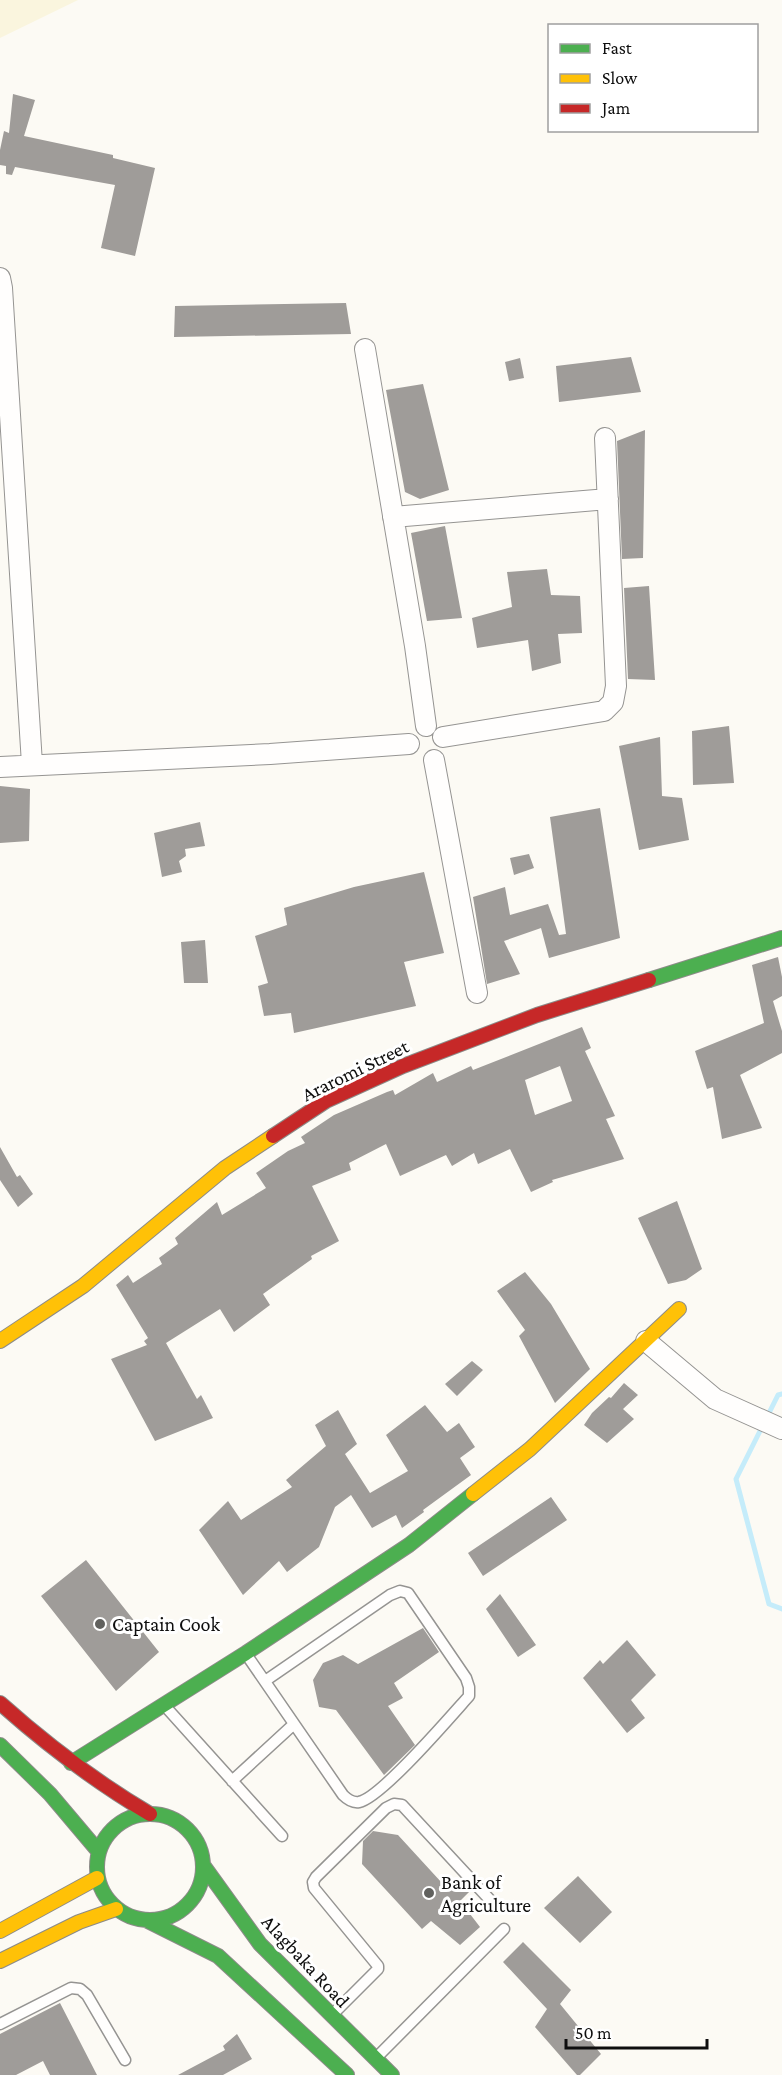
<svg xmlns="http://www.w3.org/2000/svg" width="782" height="2075" viewBox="0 0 782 2075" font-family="'Crimson Pro',serif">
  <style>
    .farmland { fill: #faf5de }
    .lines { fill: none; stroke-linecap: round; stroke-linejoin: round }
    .stream { stroke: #c5ecfa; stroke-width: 5 }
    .building { fill: #9f9c99; fill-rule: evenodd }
    .lane-casing { stroke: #959492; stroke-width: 13 }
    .street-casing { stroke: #959492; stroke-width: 22 }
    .fast-casing { stroke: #8c8b88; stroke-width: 16 }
    .slow-casing { stroke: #8c8b88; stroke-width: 16 }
    .jam-casing { stroke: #8c8b88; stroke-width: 16 }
    .lane { stroke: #fffefd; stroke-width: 10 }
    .street { stroke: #fffefd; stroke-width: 20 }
    .fast { stroke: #4caf50; stroke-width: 14 }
    .slow { stroke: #ffc107; stroke-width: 14 }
    .jam { stroke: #c62828; stroke-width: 14 }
    .poi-dot { fill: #61615e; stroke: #fff; stroke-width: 2 }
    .labels { text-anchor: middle; stroke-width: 6; stroke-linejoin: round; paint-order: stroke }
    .street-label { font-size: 20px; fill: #0e0e0e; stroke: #fff }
    .poi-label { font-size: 20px; fill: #0e0e0e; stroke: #fff; text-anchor: start }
  </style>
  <rect width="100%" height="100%" fill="#fcfaf4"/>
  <path class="farmland" d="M 0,0 L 78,0 L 0,38 Z"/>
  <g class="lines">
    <path class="stream" d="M 782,1394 L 778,1395 L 736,1479 L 769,1604 L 782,1609"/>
  </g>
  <path class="building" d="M 13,94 L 35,100 L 24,136 L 113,155 L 113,158 L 155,168 L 135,256 L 101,248 L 115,185 L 15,167 L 12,175 L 6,174 L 6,166 L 0,165 L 0,150 L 4,131 L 9,133 Z
    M 346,303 L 351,334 L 174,337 L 175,306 Z
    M 631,357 L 641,392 L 559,402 L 556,366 Z
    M 520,358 L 524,378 L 509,381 L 505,362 Z
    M 423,384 L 449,490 L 420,499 L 405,492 L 386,390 Z
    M 645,430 L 643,558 L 622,559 L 617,441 Z
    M 445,526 L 462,618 L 427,621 L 411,533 Z
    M 547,569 L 551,595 L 580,596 L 582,633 L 558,634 L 561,663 L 532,671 L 528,640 L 477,648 L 472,618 L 512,607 L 507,572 Z
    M 649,586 L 655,680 L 628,679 L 624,588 Z
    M 729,726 L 734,783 L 693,785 L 692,731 Z
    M 660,737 L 662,796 L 682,798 L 689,840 L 639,850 L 619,746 Z
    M 0,786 L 30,789 L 29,841 L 0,843 Z
    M 600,808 L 620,938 L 549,958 L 541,928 L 504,941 L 520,974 L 487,984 L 473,897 L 505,887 L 510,915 L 548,904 L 559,935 L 566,934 L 550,817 Z
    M 200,822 L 205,846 L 185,849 L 186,856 L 179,861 L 182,872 L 162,877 L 154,833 Z
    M 529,854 L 534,868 L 514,875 L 510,858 Z
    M 424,872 L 444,953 L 404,962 L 416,1006 L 294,1033 L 291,1013 L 264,1016 L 258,986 L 268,983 L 255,936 L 287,925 L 284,908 L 354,887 Z
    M 205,940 L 208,983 L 184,983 L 181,942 Z
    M 778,957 L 782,977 L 782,996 L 773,1001 L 782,1031 L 782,1053 L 740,1075 L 762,1128 L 722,1139 L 713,1087 L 707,1089 L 695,1051 L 764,1023 L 752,965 Z
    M 582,1027 L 591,1048 L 585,1051 L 615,1116 L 606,1119 L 624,1159 L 552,1180 L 553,1182 L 531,1192 L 510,1149 L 478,1164 L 474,1153 L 452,1166 L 446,1155 L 400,1176 L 386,1144 L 349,1163 L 351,1170 L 312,1186 L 339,1241 L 311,1256 L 312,1259 L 263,1294 L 270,1305 L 234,1332 L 220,1309 L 166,1343 L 197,1399 L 201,1395 L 213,1418 L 155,1441 L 111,1359 L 147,1345 L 144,1341 L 148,1338 L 116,1285 L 128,1275 L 133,1283 L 162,1264 L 159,1258 L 178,1244 L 175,1238 L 217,1202 L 222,1215 L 266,1188 L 256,1173 L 288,1151 L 305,1143 L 301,1137 L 334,1115 L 387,1092 L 393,1090 L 395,1095 L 433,1073 L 437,1082 L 471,1066 L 473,1070 ZM 560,1066 L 572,1101 L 535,1115 L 525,1080 Z
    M 0,1147 L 17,1177 L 20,1175 L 33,1194 L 18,1207 L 0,1180 Z
    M 677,1201 L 702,1269 L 686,1280 L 668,1284 L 638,1218 Z
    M 525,1272 L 551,1304 L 590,1369 L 555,1403 L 519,1336 L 525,1330 L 497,1291 Z
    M 472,1361 L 483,1370 L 457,1396 L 445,1384 Z
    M 624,1383 L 638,1395 L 623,1409 L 634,1419 L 607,1443 L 584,1425 L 592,1413 L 609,1397 L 611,1398 Z
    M 425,1405 L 447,1432 L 459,1423 L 475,1447 L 460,1458 L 471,1475 L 423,1510 L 424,1512 L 402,1528 L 396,1515 L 372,1528 L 351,1495 L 335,1507 L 319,1547 L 287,1572 L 279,1561 L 243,1595 L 199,1530 L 228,1501 L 241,1520 L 292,1487 L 286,1480 L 326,1446 L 315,1425 L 338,1410 L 357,1444 L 345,1454 L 370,1493 L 408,1471 L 386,1435 Z
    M 551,1497 L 567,1520 L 483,1576 L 468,1553 Z
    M 86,1560 L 159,1652 L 116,1691 L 41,1596 Z
    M 500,1594 L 536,1645 L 518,1657 L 486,1609 Z
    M 423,1628 L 439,1652 L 394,1683 L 403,1698 L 388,1706 L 415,1745 L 384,1775 L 336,1710 L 319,1707 L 313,1680 L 323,1663 L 343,1655 L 358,1664 Z
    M 627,1640 L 656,1675 L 631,1700 L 645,1718 L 627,1733 L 583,1678 L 600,1660 L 603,1664 Z
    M 373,1831 L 398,1835 L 442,1883 L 455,1879 L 462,1881 L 471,1890 L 460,1901 L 480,1927 L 460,1945 L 431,1921 L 422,1929 L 362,1864 L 363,1841 Z
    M 578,1876 L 612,1912 L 580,1943 L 544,1908 Z
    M 523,1942 L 571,1990 L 560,2004 L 601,2054 L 580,2075 L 577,2075 L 535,2027 L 547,2009 L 503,1962 Z
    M 60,2003 L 97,2075 L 50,2075 L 43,2061 L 16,2075 L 0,2075 L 0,2034 Z
    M 237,2034 L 252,2059 L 223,2075 L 178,2075 L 225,2050 L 223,2046 Z"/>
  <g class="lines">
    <defs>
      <path id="lane" d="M 246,1654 L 343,1795 C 347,1799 352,1803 359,1802 C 381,1798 451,1716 469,1696 L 469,1687 L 466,1678 L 408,1593 L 400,1591 L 390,1595 L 265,1681
        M 164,1705 L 282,1836
        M 232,1781 L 294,1724
        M 333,2014 L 378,1969 L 378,1966 L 314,1888 L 313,1882 L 316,1877 L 386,1808 L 394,1804 L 402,1805 L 491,1901
        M 0,2024 L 71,1988 L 80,1989 L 87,1995 L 125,2060
        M 377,2057 L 504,1929"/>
      <path id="street" d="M 0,278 L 2,288 L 32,764
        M 365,349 L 415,646 L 426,726
        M 393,517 L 608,499
        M 443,737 L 604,711 L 613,702 L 616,686 L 605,438
        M 434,760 L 477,993
        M 0,767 L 270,754 L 409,744
        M 646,1341 L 715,1399 L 782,1429"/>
      <path id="fast" d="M 649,980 L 782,938
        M 0,1745 L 50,1794 L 99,1852
        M 71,1763 L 246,1653 L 409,1545 L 473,1494
        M97 1867a53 53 0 1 1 106 0a53 53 0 1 1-106 0Z
        M 203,1865 L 260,1944 L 392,2075
        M 148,1921 L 218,1956 L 347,2075"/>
      <path id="slow" d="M 0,1341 L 83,1286 L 225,1168 L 273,1136
        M 473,1494 L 530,1449 L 679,1309
        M 0,1931 L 97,1878
        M 0,1961 L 79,1922 L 116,1909"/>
      <path id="jam" d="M 273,1136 L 326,1101 L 403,1066 L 537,1015 L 649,980
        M 0,1703 C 47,1745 96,1782 150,1814"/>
    </defs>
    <use href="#lane" class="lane-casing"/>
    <use href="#street" class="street-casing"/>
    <use href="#fast" class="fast-casing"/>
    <use href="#slow" class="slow-casing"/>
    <use href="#jam" class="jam-casing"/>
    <use href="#lane" class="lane"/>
    <use href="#street" class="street"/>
    <use href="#fast" class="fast"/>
    <use href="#slow" class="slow"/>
    <use href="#jam" class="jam"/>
  </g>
  <g class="poi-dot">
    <circle cx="100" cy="1624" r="6"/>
    <circle cx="429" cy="1893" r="6"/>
  </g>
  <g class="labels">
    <g class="street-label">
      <text transform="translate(355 1070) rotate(-26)" y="7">Araromi Street</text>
      <text transform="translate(306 1961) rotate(47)" y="7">Alagbaka Road</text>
    </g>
    <g class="poi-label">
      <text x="112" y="1631">Captain Cook</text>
      <text x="441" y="1889">Bank of<tspan x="441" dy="23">Agriculture</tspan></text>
    </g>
  </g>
  <rect x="548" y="24" width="210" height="108" fill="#ffffff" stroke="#9f9f9f" stroke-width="1.5"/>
  <rect x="560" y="44" width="30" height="9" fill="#4caf50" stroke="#9f9f9f" stroke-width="1.5"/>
  <text x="602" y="54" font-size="18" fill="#0e0e0e">Fast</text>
  <rect x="560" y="74" width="30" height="9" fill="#ffc107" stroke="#9f9f9f" stroke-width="1.5"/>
  <text x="602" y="84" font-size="18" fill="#0e0e0e">Slow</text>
  <rect x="560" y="104" width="30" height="9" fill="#c62828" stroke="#9f9f9f" stroke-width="1.5"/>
  <text x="602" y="114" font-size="18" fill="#0e0e0e">Jam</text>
  <path d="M566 2039v9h141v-9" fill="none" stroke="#0e0e0e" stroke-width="3"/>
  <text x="575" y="2039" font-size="18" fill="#0e0e0e" stroke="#ffffff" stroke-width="4.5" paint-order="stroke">50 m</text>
</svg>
